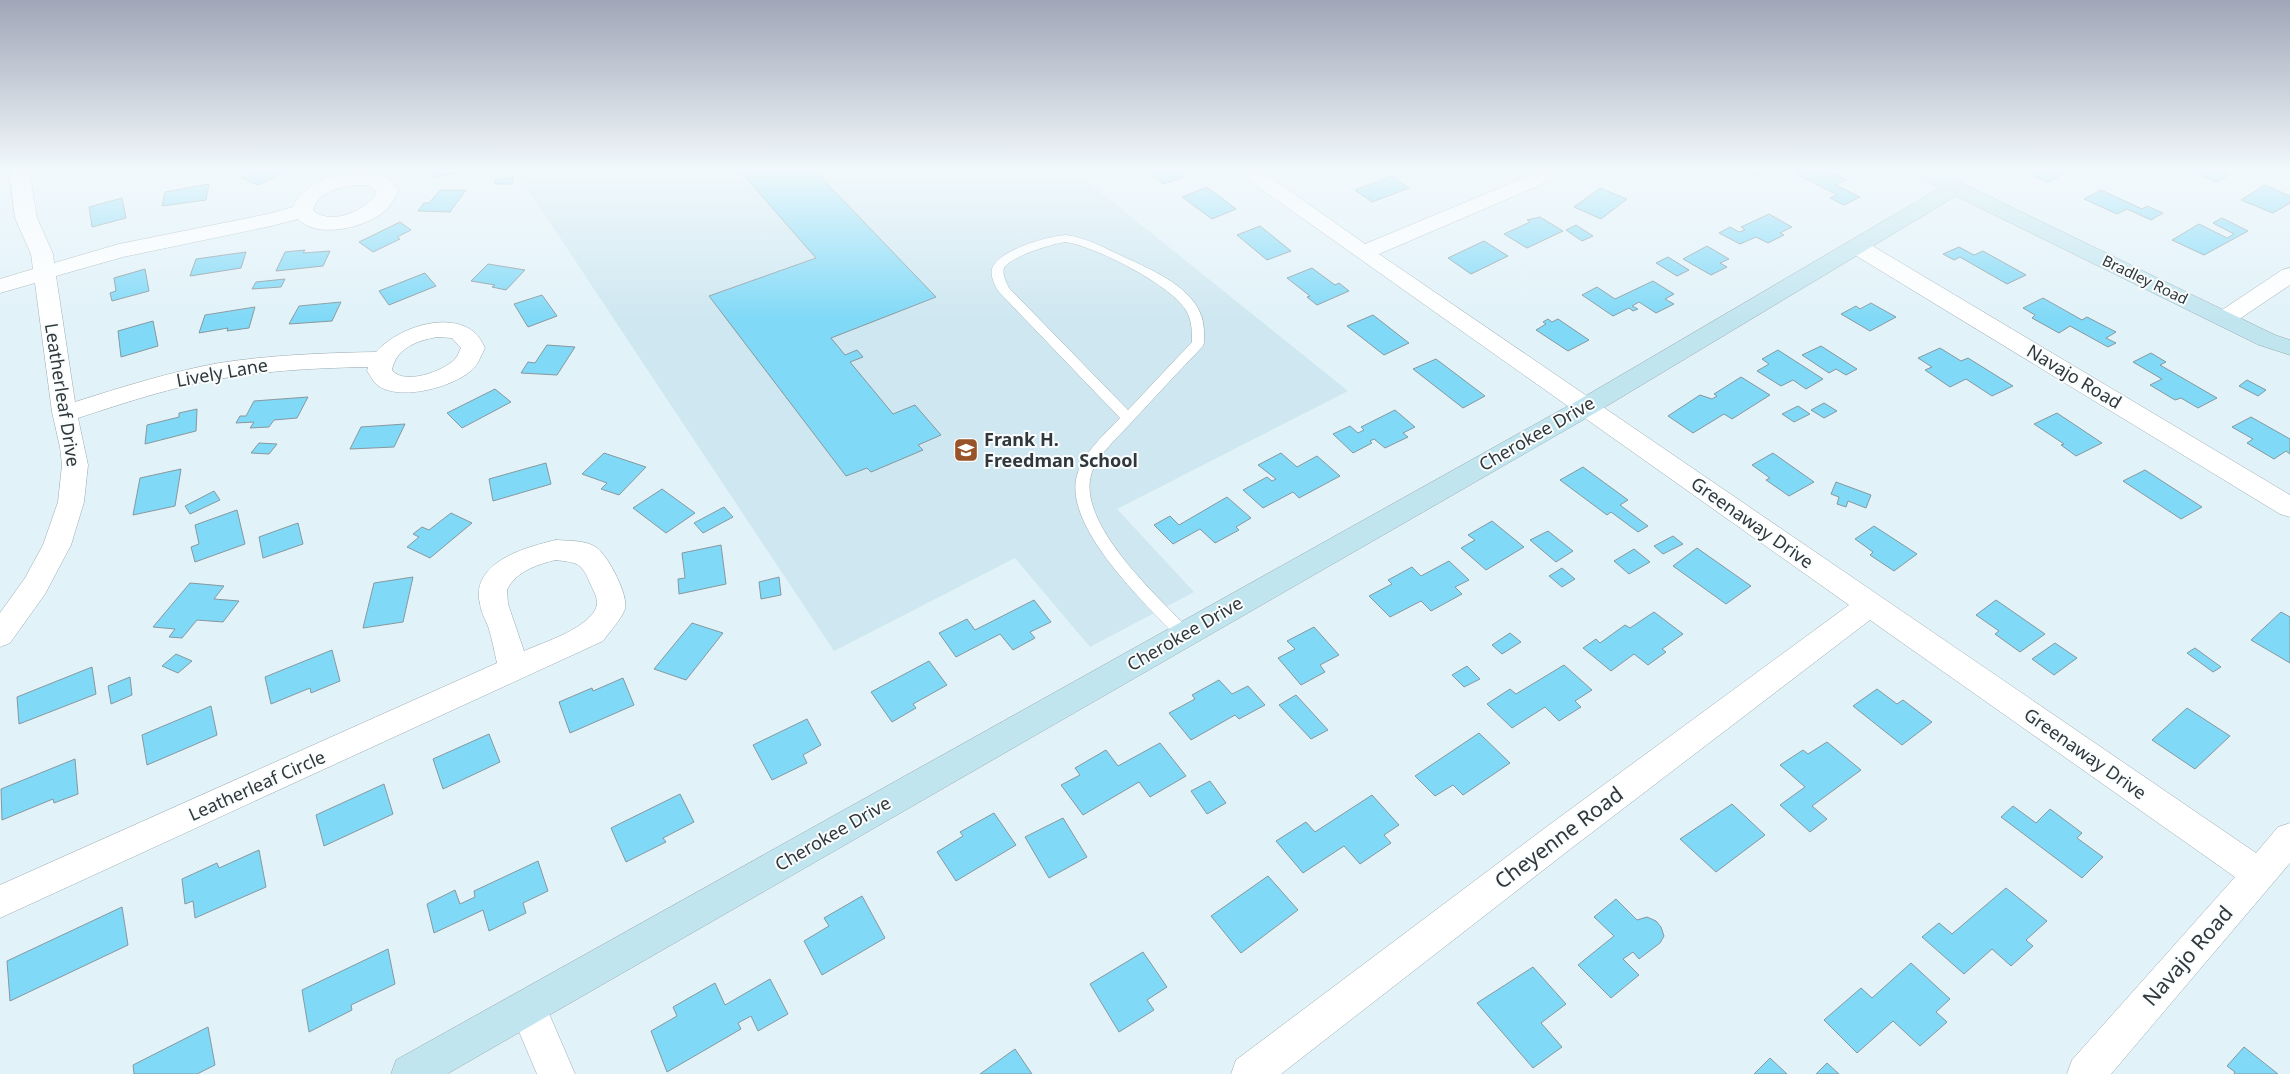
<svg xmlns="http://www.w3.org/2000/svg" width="2290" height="1074" viewBox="0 0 2290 1074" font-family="'Noto Sans',sans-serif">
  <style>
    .built { fill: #cee7f1 }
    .building { fill: #7fd9f7; stroke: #88989e }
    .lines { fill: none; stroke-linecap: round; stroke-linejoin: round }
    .lane-casing { stroke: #9babb1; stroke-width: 1 }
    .street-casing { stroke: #9babb1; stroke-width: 1 }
    .secondary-casing { stroke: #9babb1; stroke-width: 1 }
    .lane { fill: #fff; fill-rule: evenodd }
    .street { fill: #fff; fill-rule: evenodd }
    .secondary { fill: #c1e5ef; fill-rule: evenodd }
    .labels { text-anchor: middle; stroke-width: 4; stroke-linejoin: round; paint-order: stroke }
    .far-street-label { font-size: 15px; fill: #31373a; stroke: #f9fdfe }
    .street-label { font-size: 18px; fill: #31373a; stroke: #f9fdfe }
    .poi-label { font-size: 18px; font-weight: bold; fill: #31373a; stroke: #f9fdfe; text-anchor: start }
    .near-street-label { font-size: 21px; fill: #31373a; stroke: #f9fdfe }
  </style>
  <rect width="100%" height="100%" fill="#e1f2f9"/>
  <path class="built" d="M 515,170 L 1073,170 L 1348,391 L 1117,509 L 1194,592 L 1090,647 L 1015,558 L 834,651 Z"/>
  <path class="building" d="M 258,170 L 289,170 L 258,185 L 242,178 Z
    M 430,170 L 461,170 L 462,171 L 434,178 Z
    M 748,170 L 814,170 L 936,297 L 831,338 L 845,355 L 857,350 L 863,357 L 850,362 L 893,414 L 915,405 L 941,435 L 918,445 L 923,450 L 871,472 L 867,468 L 846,476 L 709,296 L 816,258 L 741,172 Z
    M 1139,170 L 1178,170 L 1186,176 L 1163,184 L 1147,171 L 1143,173 Z
    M 1747,170 L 1770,170 L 1756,175 Z
    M 1801,170 L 1820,170 L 1826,173 L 1829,171 L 1846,180 L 1836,185 L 1860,197 L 1844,205 L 1830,198 L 1837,195 L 1795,173 Z
    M 2021,170 L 2058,170 L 2065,173 L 2048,182 Z
    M 2187,170 L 2216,170 L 2229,175 L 2217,182 Z
    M 1392,176 L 1409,188 L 1372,202 L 1355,190 Z
    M 513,177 L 512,184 L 495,184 L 495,180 Z
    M 209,184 L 206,200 L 162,206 L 165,192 Z
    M 2265,185 L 2290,196 L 2290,203 L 2273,213 L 2241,200 Z
    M 1207,187 L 1236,209 L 1212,219 L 1182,197 Z
    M 1600,188 L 1627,199 L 1601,219 L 1574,207 Z
    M 440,190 L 466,190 L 450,212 L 418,211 L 424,203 L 429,203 Z
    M 2101,190 L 2142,209 L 2147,206 L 2163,213 L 2151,220 L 2127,209 L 2117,214 L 2084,199 Z
    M 122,198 L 126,218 L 92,227 L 89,207 Z
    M 1769,214 L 1792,227 L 1780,233 L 1784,235 L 1768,243 L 1756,237 L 1740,244 L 1719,233 L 1730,227 L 1739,232 L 1745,230 L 1741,227 Z
    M 1540,217 L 1563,231 L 1527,248 L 1504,234 L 1530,222 L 1527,220 Z
    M 2222,218 L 2248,231 L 2204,255 L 2172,240 L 2199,224 L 2227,238 L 2234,234 L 2213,223 Z
    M 400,222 L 411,230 L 397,237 L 400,239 L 373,252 L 359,242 Z
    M 1576,225 L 1593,236 L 1582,241 L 1566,230 Z
    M 1260,226 L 1291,251 L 1267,260 L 1237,235 Z
    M 1484,241 L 1508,256 L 1471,274 L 1448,258 Z
    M 1707,246 L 1729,259 L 1720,263 L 1727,267 L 1711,275 L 1683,259 Z
    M 1959,247 L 1974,255 L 1983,251 L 2026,275 L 2007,284 L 1960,257 L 1954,260 L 1943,254 Z
    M 305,250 L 303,253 L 330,251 L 323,266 L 276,271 L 285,252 Z
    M 246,252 L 241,268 L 190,276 L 196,259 Z
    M 1668,257 L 1689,270 L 1677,276 L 1656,263 Z
    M 488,264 L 525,270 L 506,290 L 492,287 L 495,285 L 471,281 Z
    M 1312,268 L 1335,285 L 1339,283 L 1349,291 L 1317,305 L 1307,297 L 1310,296 L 1287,278 Z
    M 145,269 L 149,291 L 112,301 L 110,293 L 116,291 L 114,278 Z
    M 425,273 L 436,286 L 389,305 L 379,291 Z
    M 285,279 L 281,287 L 252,289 L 256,282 Z
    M 1653,281 L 1674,294 L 1665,299 L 1674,304 L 1656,313 L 1639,302 L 1632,306 L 1638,309 L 1633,311 L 1629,308 L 1613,316 L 1582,295 L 1597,287 L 1615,299 Z
    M 542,295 L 557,316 L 528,327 L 514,304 Z
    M 2043,298 L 2082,320 L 2087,317 L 2116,332 L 2106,338 L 2116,343 L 2108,347 L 2070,326 L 2059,333 L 2032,318 L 2035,315 L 2023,308 Z
    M 341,302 L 332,321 L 289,324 L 299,306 Z
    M 1871,303 L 1896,317 L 1870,331 L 1841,314 L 1856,306 L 1860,309 Z
    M 255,307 L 249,328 L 227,331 L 228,328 L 199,333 L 205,315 Z
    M 1373,315 L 1409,343 L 1384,355 L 1347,326 Z
    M 1548,319 L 1552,322 L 1558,319 L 1589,340 L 1568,351 L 1536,330 L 1546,324 L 1543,322 Z
    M 153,321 L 158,346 L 121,357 L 118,331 Z
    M 547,345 L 575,347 L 557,375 L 521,373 L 528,362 L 535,363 Z
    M 1821,346 L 1857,369 L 1846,375 L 1836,369 L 1829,373 L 1802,355 Z
    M 1940,348 L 1961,361 L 1968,358 L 2013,386 L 1992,396 L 1966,379 L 1950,387 L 1925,370 L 1932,367 L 1918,358 Z
    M 1778,350 L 1823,379 L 1806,389 L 1793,380 L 1781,386 L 1757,371 L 1769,364 L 1762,359 Z
    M 2151,353 L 2166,362 L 2160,365 L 2217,398 L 2198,408 L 2181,398 L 2175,400 L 2150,385 L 2162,379 L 2133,362 Z
    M 1436,359 L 1485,396 L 1463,408 L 1413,369 Z
    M 1741,377 L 1770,395 L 1732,419 L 1724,414 L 1693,433 L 1668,416 L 1700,395 L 1712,399 L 1717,396 L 1714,394 Z
    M 2247,380 L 2266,390 L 2258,396 L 2239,386 Z
    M 495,389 L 511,402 L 462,428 L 447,413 Z
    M 308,397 L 297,418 L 274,420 L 269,427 L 250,428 L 254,422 L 236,423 L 240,416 L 246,416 L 254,401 Z
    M 1824,403 L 1837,411 L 1824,418 L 1811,410 Z
    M 1798,406 L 1810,414 L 1794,422 L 1782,414 Z
    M 197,409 L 196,431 L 145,444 L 147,425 L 179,417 L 179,413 Z
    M 1395,410 L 1415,427 L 1403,433 L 1408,437 L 1385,448 L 1374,439 L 1370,441 L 1372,443 L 1353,453 L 1333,434 L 1350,426 L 1358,433 L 1364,430 L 1361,427 Z
    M 2057,413 L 2102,443 L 2076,456 L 2061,445 L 2064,444 L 2034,424 Z
    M 2251,417 L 2290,439 L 2290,454 L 2286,451 L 2274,459 L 2247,443 L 2253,439 L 2232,427 Z
    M 405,424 L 394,447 L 350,449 L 361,427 Z
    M 259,443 L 277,444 L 269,454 L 251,453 Z
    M 604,453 L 646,467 L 619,495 L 601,489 L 607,483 L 582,474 Z
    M 1281,453 L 1297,467 L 1317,456 L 1340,476 L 1299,498 L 1293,492 L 1263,508 L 1243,490 L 1267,477 L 1272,481 L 1276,479 L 1258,465 Z
    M 1773,453 L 1814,482 L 1789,496 L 1766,480 L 1770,478 L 1752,465 Z
    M 546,463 L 551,484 L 493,501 L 489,479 Z
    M 1583,467 L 1628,500 L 1620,505 L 1648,526 L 1638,532 L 1611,512 L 1607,515 L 1560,480 Z
    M 181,469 L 175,506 L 133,515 L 140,478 Z
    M 2145,470 L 2202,507 L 2181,519 L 2123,481 Z
    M 1836,482 L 1871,495 L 1866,508 L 1848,501 L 1846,507 L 1837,504 L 1839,497 L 1831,494 Z
    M 662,489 L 695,513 L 666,533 L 633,508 Z
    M 214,491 L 220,500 L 190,514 L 185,506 Z
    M 1227,497 L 1251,518 L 1236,527 L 1239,530 L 1215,543 L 1200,529 L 1173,544 L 1154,525 L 1170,516 L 1179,525 Z
    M 724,507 L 733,517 L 703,533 L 694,523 Z
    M 237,510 L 245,544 L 195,562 L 191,547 L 199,544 L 195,525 Z
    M 451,513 L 472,523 L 430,558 L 407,547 L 419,537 L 413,534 L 422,527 L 429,530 Z
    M 1492,521 L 1524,547 L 1486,570 L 1461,548 L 1475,540 L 1468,535 Z
    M 298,523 L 303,544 L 263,558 L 259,537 Z
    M 1874,526 L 1917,554 L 1894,571 L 1870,555 L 1873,552 L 1855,539 Z
    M 1548,531 L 1573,551 L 1556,562 L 1530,540 Z
    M 1673,536 L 1683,544 L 1663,554 L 1654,546 Z
    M 721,545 L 726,584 L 679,594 L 678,579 L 685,578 L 682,553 Z
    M 1697,548 L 1751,586 L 1726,604 L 1673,566 Z
    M 1634,549 L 1650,562 L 1629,574 L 1614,561 Z
    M 1449,561 L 1469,580 L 1455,587 L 1462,594 L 1431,611 L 1421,601 L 1390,617 L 1369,596 L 1392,584 L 1388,580 L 1412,567 L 1421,576 Z
    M 1562,568 L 1575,579 L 1562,587 L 1549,576 Z
    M 413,577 L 403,622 L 363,628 L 374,583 Z
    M 779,577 L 781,595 L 761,599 L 759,582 Z
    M 190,583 L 224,586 L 214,599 L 239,601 L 223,622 L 197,620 L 182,638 L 169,637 L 175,629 L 153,627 Z
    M 1034,600 L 1051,622 L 1030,632 L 1035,638 L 1013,650 L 1000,634 L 956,657 L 939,633 L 967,619 L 975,630 Z
    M 1996,600 L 2045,634 L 2020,652 L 1995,634 L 1999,631 L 1976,615 Z
    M 1654,612 L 1683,634 L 1662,649 L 1666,652 L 1648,665 L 1634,654 L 1611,671 L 1583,648 L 1596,639 L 1600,643 L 1625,625 L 1630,628 Z
    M 2281,612 L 2290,617 L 2290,663 L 2251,640 Z
    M 692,623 L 723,633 L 686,680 L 654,669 Z
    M 1314,627 L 1339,655 L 1320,665 L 1325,672 L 1301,685 L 1278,658 L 1295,649 L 1287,641 Z
    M 1510,633 L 1521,642 L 1502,654 L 1492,645 Z
    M 2055,643 L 2077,658 L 2054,675 L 2032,659 Z
    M 2195,648 L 2221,667 L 2213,672 L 2187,653 Z
    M 332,650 L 340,681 L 311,693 L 310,688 L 271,704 L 265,677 Z
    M 176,654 L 192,661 L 178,673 L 162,666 Z
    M 929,661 L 947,685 L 913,704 L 916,708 L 892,722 L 871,692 Z
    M 1564,665 L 1592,690 L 1575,701 L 1581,707 L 1559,721 L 1545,707 L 1512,728 L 1487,704 L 1510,689 L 1516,694 Z
    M 1467,666 L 1480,679 L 1464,687 L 1452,675 Z
    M 92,667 L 96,694 L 19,724 L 17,697 Z
    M 130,677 L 132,695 L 111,704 L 108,686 Z
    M 623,678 L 634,705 L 570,733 L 559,702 L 592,688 L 593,691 Z
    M 1219,680 L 1232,694 L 1248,686 L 1265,705 L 1239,719 L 1235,715 L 1191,740 L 1169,713 L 1195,699 L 1192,695 Z
    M 1877,689 L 1897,704 L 1903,700 L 1932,722 L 1902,745 L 1853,706 Z
    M 1296,695 L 1328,730 L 1311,739 L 1279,705 Z
    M 211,706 L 217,735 L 147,765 L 142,735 Z
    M 2187,708 L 2230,736 L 2195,769 L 2152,740 Z
    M 807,719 L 821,745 L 803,755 L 807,763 L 772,780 L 753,745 Z
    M 1479,733 L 1510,763 L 1463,795 L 1453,785 L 1435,796 L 1415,776 Z
    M 489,734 L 500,762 L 443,789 L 433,759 Z
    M 1827,742 L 1861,770 L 1812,806 L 1827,819 L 1810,832 L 1780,805 L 1805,787 L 1780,765 L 1803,750 L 1808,754 Z
    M 1160,743 L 1186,776 L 1150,797 L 1139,782 L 1083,815 L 1061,785 L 1080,775 L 1075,768 L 1106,750 L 1118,766 Z
    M 75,759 L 78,794 L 54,803 L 53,799 L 2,820 L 1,789 Z
    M 1210,781 L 1226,803 L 1207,814 L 1191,791 Z
    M 384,784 L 393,814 L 324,846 L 316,815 Z
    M 680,794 L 694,822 L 663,838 L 666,842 L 626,862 L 611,828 Z
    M 1372,795 L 1399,825 L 1384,835 L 1391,843 L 1360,864 L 1344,846 L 1303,873 L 1276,841 L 1306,822 L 1315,832 Z
    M 1732,804 L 1765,835 L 1716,872 L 1680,839 Z
    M 2013,806 L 2036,823 L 2050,809 L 2082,833 L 2077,838 L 2103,857 L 2082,878 L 2001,817 Z
    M 994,813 L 1016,845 L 956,881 L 937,852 L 963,836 L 960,832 Z
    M 1063,818 L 1087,857 L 1049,878 L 1025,837 Z
    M 259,850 L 266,887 L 195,918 L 193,901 L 185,904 L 182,879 L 217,863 L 219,868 Z
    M 538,861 L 548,891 L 523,903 L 526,913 L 489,931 L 483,910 L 434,933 L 427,904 L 455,890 L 460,904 L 475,897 L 474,891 Z
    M 1268,876 L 1298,910 L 1241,953 L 1211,916 Z
    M 2006,888 L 2047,921 L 2026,940 L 2033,946 L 2011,966 L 1992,949 L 1964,974 L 1922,937 L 1939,923 L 1952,934 Z
    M 862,896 L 885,938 L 822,975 L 804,941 L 829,926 L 824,918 Z
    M 1616,899 L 1637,920 L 1647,917 L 1656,921 L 1661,927 L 1664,936 L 1660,943 L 1639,959 L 1633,952 L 1623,959 L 1639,975 L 1611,998 L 1578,965 L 1614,936 L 1594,917 Z
    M 122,907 L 128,945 L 10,1001 L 7,961 Z
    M 388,949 L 395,984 L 351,1005 L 352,1010 L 309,1032 L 302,990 Z
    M 1143,952 L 1167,987 L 1147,1000 L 1154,1010 L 1119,1032 L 1090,984 Z
    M 1911,963 L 1950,999 L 1936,1012 L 1947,1022 L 1920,1046 L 1893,1021 L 1857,1053 L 1824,1020 L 1861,988 L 1872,998 Z
    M 1533,967 L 1566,1004 L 1541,1023 L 1562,1047 L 1533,1068 L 1477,1003 Z
    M 770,979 L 788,1014 L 758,1031 L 751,1016 L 738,1023 L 741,1029 L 667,1072 L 651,1031 L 677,1016 L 673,1007 L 715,983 L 725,1005 Z
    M 208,1027 L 215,1065 L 197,1074 L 134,1074 L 133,1065 Z
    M 2244,1047 L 2278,1074 L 2234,1074 L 2235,1072 L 2227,1066 Z
    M 1015,1049 L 1032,1074 L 980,1074 Z
    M 1770,1058 L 1787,1074 L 1754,1074 Z
    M 1827,1063 L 1839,1074 L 1816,1074 Z"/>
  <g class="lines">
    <defs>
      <path id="lane" d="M 1066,235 C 1087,238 1105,248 1124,257 C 1154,271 1204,291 1204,331 C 1204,336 1205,341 1203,346 C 1178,372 1154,398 1130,424 C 1117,438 1099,454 1092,472 C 1074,522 1159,598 1191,631 L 1193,635 L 1191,639 L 1185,641 L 1179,639 C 1147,605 1059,524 1078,472 C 1085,451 1105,434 1120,418 L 999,292 C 995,286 990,276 992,269 C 997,250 1049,236 1066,235 ZM 1066,242 C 1094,246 1174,286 1187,312 C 1192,322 1192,332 1192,342 L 1128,410 L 1009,288 C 1006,282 1002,274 1004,268 C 1009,257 1054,243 1066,242 Z"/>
      <path id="street" d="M 9,170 L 29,170 L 37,218 L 53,254 L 54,263 L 119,244 L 268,214 L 293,207 C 303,178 363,162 388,179 C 392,182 396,187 398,191 C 394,200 390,207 382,213 C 363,228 317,239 298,219 L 271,226 L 123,257 L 56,276 L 75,402 C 122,387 170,372 219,363 C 271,355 323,353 376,352 C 396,329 447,310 474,332 C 479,336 482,342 485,348 C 481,355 479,363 474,368 C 456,387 397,403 376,384 C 373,381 370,375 367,371 L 368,367 C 312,368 254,371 198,383 C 157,392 118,405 78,418 L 88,465 L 84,502 L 71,545 L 45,594 L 10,643 L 0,647 L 0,613 L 25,578 L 43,545 L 58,502 L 62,465 L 60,447 L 52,412 L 35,283 L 0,293 L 0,279 L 33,269 L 31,254 L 15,218 ZM 356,185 L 368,185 L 377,192 C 368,210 330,227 313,210 C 318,192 339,187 356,185 ZM 438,337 L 452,338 L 461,348 C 459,351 458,356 455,359 C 444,371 404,386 392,370 C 396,348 418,340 438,337 Z
        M 1237,170 L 1260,170 L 1365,244 L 1526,177 L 1535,170 L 1558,170 L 1555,174 L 1540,185 L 1379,254 L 2256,853 L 2278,827 L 2290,823 L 2290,863 L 2111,1074 L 2067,1074 L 2072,1060 L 2235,877 L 1870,620 L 1573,847 L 1281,1074 L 1231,1074 L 1236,1060 L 1549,825 L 1849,605 L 1240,174 Z
        M 1858,241 L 1866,242 L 2290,495 L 2290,517 L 2280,514 L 1850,252 L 1847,247 L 1850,242 Z
        M 2290,268 L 2290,285 L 2232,324 L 2224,326 L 2216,324 L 2212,319 L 2216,314 L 2282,270 Z
        M 556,540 C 568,541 583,540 594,546 C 607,552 629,596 625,609 C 621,620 610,631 603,641 L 0,918 L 0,885 L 497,663 C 494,651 492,638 488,626 C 485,619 481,612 480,604 C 470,562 526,547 556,540 ZM 556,560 C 578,563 581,562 590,583 C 593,590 598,598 597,605 C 591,628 544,642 524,651 L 508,604 L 507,590 C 515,572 538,564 556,560 Z
        M 528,990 L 541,995 L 575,1074 L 537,1074 L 509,1008 L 515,995 Z"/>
      <path id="secondary" d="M 1910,170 L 1935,170 L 2275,335 L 2290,340 L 2290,355 L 2259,345 L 1956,196 L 1595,413 L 447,1074 L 391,1074 L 396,1060 L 1577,401 L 1940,188 L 1913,174 Z"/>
    </defs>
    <use href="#lane" class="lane-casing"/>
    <use href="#street" class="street-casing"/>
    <use href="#secondary" class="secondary-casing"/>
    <use href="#lane" class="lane"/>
    <use href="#street" class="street"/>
    <use href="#secondary" class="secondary"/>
  </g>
  <linearGradient id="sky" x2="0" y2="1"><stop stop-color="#a0a6b7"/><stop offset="0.53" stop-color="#f2f9fc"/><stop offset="1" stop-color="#f2f9fc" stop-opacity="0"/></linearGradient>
  <rect width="2290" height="320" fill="url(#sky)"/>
  <defs>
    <symbol id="school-square" viewBox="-11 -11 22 22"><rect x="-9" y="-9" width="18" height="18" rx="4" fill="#995329" stroke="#f9fdfe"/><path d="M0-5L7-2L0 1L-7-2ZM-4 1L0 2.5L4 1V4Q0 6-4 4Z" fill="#fff"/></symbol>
  </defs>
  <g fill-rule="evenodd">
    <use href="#school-square" x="952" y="436" width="28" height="28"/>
  </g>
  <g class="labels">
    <g class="far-street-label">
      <text transform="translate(2145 280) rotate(26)" y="5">Bradley Road</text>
    </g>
    <g class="street-label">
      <text transform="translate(222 373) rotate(-10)" y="6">Lively Lane</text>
      <text transform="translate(2074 377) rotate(31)" y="6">Navajo Road</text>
      <text transform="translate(62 395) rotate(81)" y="6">Leatherleaf Drive</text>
      <text transform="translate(1537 434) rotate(-30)" y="6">Cherokee Drive</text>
      <text transform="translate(1752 523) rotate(35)" y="6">Greenaway Drive</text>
      <text transform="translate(1185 634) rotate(-30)" y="6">Cherokee Drive</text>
      <text transform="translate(2085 754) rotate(35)" y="6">Greenaway Drive</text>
      <text transform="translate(257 786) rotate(-24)" y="6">Leatherleaf Circle</text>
      <text transform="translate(833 834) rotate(-30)" y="6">Cherokee Drive</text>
    </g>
    <g class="poi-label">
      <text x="984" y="446">Frank H.<tspan x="984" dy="21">Freedman School</tspan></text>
    </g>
    <g class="near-street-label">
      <text transform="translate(1559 838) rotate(-37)" y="7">Cheyenne Road</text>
      <text transform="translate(2188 956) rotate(-49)" y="7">Navajo Road</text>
    </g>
  </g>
</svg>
